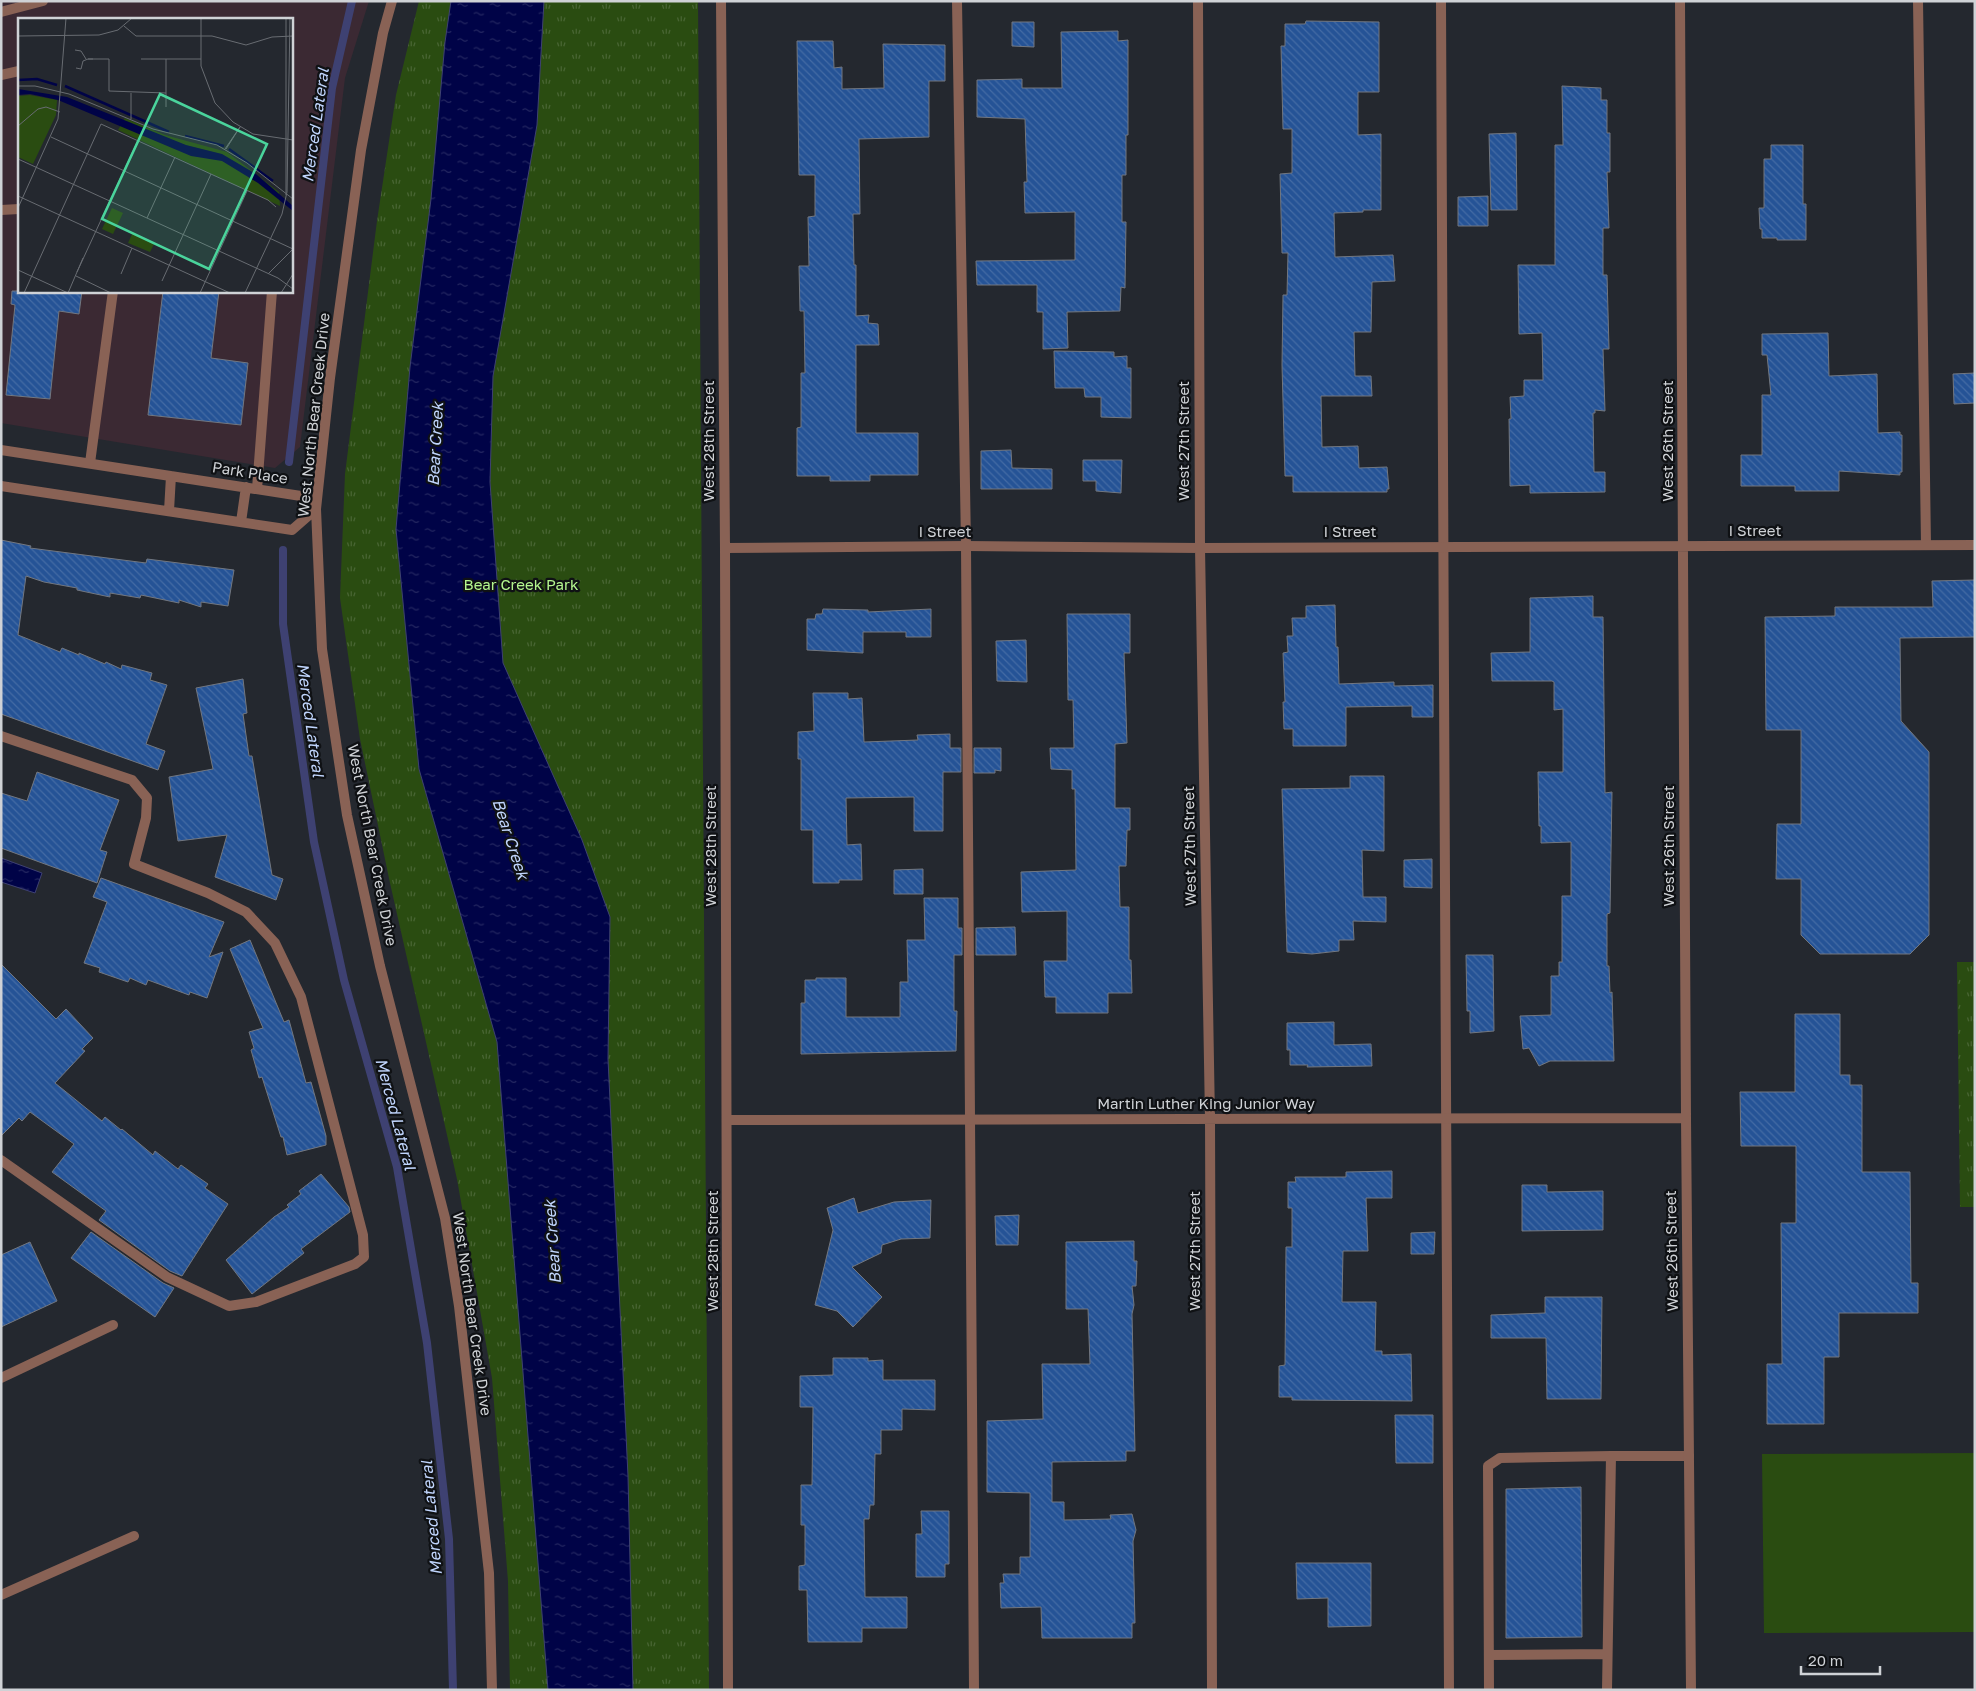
<svg xmlns="http://www.w3.org/2000/svg" width="1976" height="1691" viewBox="0 0 1976 1691" font-family="'Golos Text',sans-serif">
  <style>
    .commercial { fill: #3b2933; fill-rule: evenodd }
    .green { fill: #2a4c11 }
    .park { fill: url(#park-tufts) }
    .water { fill: url(#water-ripples); stroke: #3e4172 }
    .lines { fill: none; stroke-linecap: round; stroke-linejoin: round }
    .stream { stroke: #3e4172; stroke-width: 8 }
    .building { fill: url(#building-back-hatch); stroke: #727780 }
    .lane { stroke: #896255; stroke-width: 10 }
    .street { stroke: #896255; stroke-width: 10 }
    .labels { text-anchor: middle; stroke-width: 4.5; stroke-linejoin: round; paint-order: stroke }
    .street-label { font-size: 15px; fill: #cfd2d6; stroke: #0f1114 }
    .park-label { font-size: 15px; fill: #b4f68e; stroke: #0f1114 }
    .water-label { font-size: 16px; font-style: italic; fill: #c0d5fd; stroke: #0f1114 }
    .inset-river { fill: none; stroke: #000347; stroke-width: 2.5 }
    .inset-road { fill: none; stroke: #686c72; stroke-width: 1 }
    .view { fill: #4ad49c; fill-opacity: 0.15; stroke: #4ad49c; stroke-width: 2.5 }
    .inset-edge { fill: none; stroke: #cfd2d6; stroke-width: 2.5 }
  </style>
  <defs>
    <pattern id="park-tufts" width="24" height="20" patternUnits="userSpaceOnUse" patternTransform="scale(1.25)"><rect width="24" height="20" fill="#2a4c11"/><path d="M3 7l-1-3M5 7V3M7 7l1-3M15 17l-1-3M17 17v-4M19 17l1-3" fill="none" stroke="#486533"/></pattern>
    <pattern id="water-ripples" width="26" height="14" patternUnits="userSpaceOnUse" patternTransform="scale(1.25)"><rect width="26" height="14" fill="#000347"/><path d="M2 4q2-2 4 0t4 0M15 11q2-2 4 0t4 0" fill="none" stroke="#242761"/></pattern>
    <pattern id="building-back-hatch" width="6" height="6" patternUnits="userSpaceOnUse" patternTransform="scale(1.25)"><rect width="6" height="6" fill="#255396"/><path d="M-1 5l2 2M0 0l6 6M5-1l2 2" fill="none" stroke="#446ba4"/></pattern>
  </defs>
  <rect width="100%" height="100%" fill="#24282f"/>
  <path class="commercial" d="M 1,1 L 369,1 L 345,78 L 300,447 L 275,468 L 1,423 ZM 19,19 L 291,19 L 291,291 L 19,291 Z"/>
  <path class="green" d="M 1975,1453 L 1975,1632 L 1764,1633 L 1762,1454 Z"/>
  <path class="park" d="M 419,1 L 698,1 L 709,1690 L 510,1690 L 508,1581 L 492,1378 L 457,1179 L 390,883 L 360,739 L 340,598 L 345,474 L 377,221 L 396,95 Z
    M 1957,962 L 1975,962 L 1975,1207 L 1960,1207 Z"/>
  <path class="water" d="M 451,1 L 544,1 L 537,125 L 493,376 L 490,482 L 503,663 L 582,840 L 610,917 L 608,1059 L 628,1476 L 633,1690 L 548,1690 L 497,1042 L 419,769 L 396,529 L 410,367 L 431,199 L 445,42 Z
    M 1,858 L 42,873 L 35,893 L 1,882 Z"/>
  <g class="lines">
    <path class="stream" d="M 289,462 L 332,88 L 352,1
      M 283,550 L 283,624 L 314,842 L 344,980 L 397,1167 L 427,1343 L 449,1539 L 453,1690"/>
  </g>
  <path class="building" d="M 1306,21 L 1379,22 L 1379,92 L 1358,92 L 1358,135 L 1381,134 L 1381,210 L 1363,210 L 1363,212 L 1334,213 L 1335,257 L 1393,255 L 1395,281 L 1372,282 L 1371,332 L 1354,332 L 1355,376 L 1371,376 L 1372,396 L 1321,396 L 1322,447 L 1358,446 L 1359,468 L 1387,467 L 1389,489 L 1387,489 L 1387,492 L 1293,492 L 1293,476 L 1285,476 L 1282,365 L 1283,295 L 1287,295 L 1288,253 L 1282,253 L 1280,174 L 1292,173 L 1292,129 L 1283,129 L 1281,46 L 1285,46 L 1285,24 L 1305,24 Z
    M 1012,22 L 1034,22 L 1034,47 L 1012,46 Z
    M 1118,31 L 1118,41 L 1128,40 L 1128,135 L 1126,135 L 1126,175 L 1122,175 L 1122,222 L 1126,222 L 1125,288 L 1121,287 L 1120,311 L 1067,312 L 1068,348 L 1043,349 L 1043,312 L 1037,312 L 1037,285 L 977,285 L 976,261 L 1075,260 L 1075,212 L 1025,213 L 1024,182 L 1027,182 L 1025,119 L 977,117 L 977,80 L 1022,79 L 1022,88 L 1062,88 L 1061,32 Z
    M 797,41 L 833,41 L 834,68 L 842,67 L 842,89 L 884,88 L 883,44 L 945,45 L 945,81 L 929,81 L 929,137 L 859,139 L 860,214 L 853,214 L 854,265 L 856,265 L 856,316 L 869,315 L 868,323 L 878,324 L 879,345 L 856,345 L 856,433 L 918,433 L 918,475 L 870,475 L 870,481 L 830,481 L 830,476 L 797,476 L 797,428 L 801,427 L 801,373 L 805,373 L 804,311 L 800,311 L 799,266 L 809,266 L 808,217 L 815,216 L 815,175 L 799,175 Z
    M 1562,86 L 1601,88 L 1601,100 L 1607,100 L 1607,133 L 1610,133 L 1610,172 L 1607,172 L 1609,228 L 1603,228 L 1603,275 L 1607,275 L 1609,349 L 1603,349 L 1605,411 L 1595,410 L 1595,413 L 1593,413 L 1594,472 L 1605,472 L 1605,492 L 1530,493 L 1530,485 L 1510,486 L 1509,419 L 1511,419 L 1510,397 L 1524,396 L 1524,380 L 1543,380 L 1542,333 L 1519,334 L 1518,265 L 1555,265 L 1555,145 L 1563,145 Z
    M 1516,133 L 1517,210 L 1491,210 L 1489,134 Z
    M 1771,145 L 1803,145 L 1803,204 L 1806,204 L 1806,240 L 1777,240 L 1777,238 L 1762,238 L 1762,229 L 1760,229 L 1759,208 L 1764,208 L 1764,159 L 1771,159 Z
    M 1488,196 L 1488,226 L 1458,226 L 1458,197 Z
    M 12,291 L 82,291 L 79,314 L 59,311 L 50,399 L 6,395 L 15,305 L 11,304 Z
    M 163,291 L 219,291 L 211,358 L 248,363 L 241,425 L 148,415 Z
    M 1828,333 L 1829,376 L 1877,374 L 1878,433 L 1900,432 L 1900,435 L 1902,435 L 1902,472 L 1900,472 L 1900,475 L 1839,471 L 1839,491 L 1795,491 L 1795,486 L 1741,486 L 1741,455 L 1762,455 L 1762,395 L 1771,395 L 1767,355 L 1762,355 L 1762,334 Z
    M 1054,351 L 1114,352 L 1114,357 L 1127,356 L 1127,368 L 1131,368 L 1131,418 L 1101,417 L 1101,397 L 1085,397 L 1084,388 L 1055,388 Z
    M 1975,373 L 1975,403 L 1954,404 L 1953,374 Z
    M 1011,450 L 1012,468 L 1052,469 L 1052,489 L 981,489 L 981,451 Z
    M 1083,460 L 1122,460 L 1121,493 L 1096,491 L 1096,481 L 1083,481 Z
    M 1,540 L 31,546 L 30,548 L 146,563 L 147,559 L 234,570 L 228,606 L 201,602 L 201,607 L 179,600 L 179,603 L 141,595 L 140,598 L 110,593 L 110,597 L 77,590 L 77,588 L 44,582 L 26,576 L 18,635 L 60,652 L 62,648 L 79,655 L 79,653 L 105,664 L 106,662 L 121,669 L 122,665 L 152,673 L 150,680 L 167,685 L 146,744 L 165,751 L 158,770 L 1,714 Z
    M 1975,580 L 1975,637 L 1900,638 L 1901,721 L 1929,752 L 1929,935 L 1910,954 L 1820,954 L 1801,935 L 1801,879 L 1776,879 L 1777,824 L 1801,824 L 1801,730 L 1766,730 L 1765,617 L 1835,616 L 1835,607 L 1933,607 L 1932,581 Z
    M 1593,596 L 1593,617 L 1603,617 L 1605,793 L 1612,792 L 1610,913 L 1607,914 L 1607,966 L 1609,966 L 1610,993 L 1612,992 L 1614,1061 L 1550,1061 L 1539,1066 L 1529,1048 L 1523,1049 L 1520,1016 L 1551,1015 L 1551,976 L 1559,976 L 1559,962 L 1562,962 L 1562,896 L 1571,896 L 1571,842 L 1541,843 L 1541,826 L 1539,826 L 1538,772 L 1563,772 L 1563,709 L 1554,710 L 1554,682 L 1552,681 L 1492,681 L 1491,653 L 1530,652 L 1530,598 Z
    M 1335,605 L 1336,647 L 1338,647 L 1339,684 L 1394,682 L 1394,686 L 1433,685 L 1433,717 L 1412,717 L 1412,706 L 1346,707 L 1346,746 L 1293,746 L 1293,729 L 1284,729 L 1283,702 L 1285,702 L 1283,653 L 1288,652 L 1287,636 L 1293,636 L 1292,618 L 1306,618 L 1306,606 Z
    M 823,609 L 868,610 L 868,612 L 931,609 L 931,637 L 906,637 L 906,632 L 863,632 L 863,653 L 807,650 L 807,619 L 815,619 L 816,614 L 822,614 Z
    M 1067,614 L 1130,614 L 1130,653 L 1124,653 L 1127,743 L 1115,744 L 1115,808 L 1130,808 L 1130,830 L 1127,830 L 1126,866 L 1119,866 L 1120,907 L 1129,907 L 1129,960 L 1131,960 L 1132,993 L 1108,993 L 1108,1013 L 1056,1013 L 1056,997 L 1045,997 L 1044,961 L 1067,961 L 1067,911 L 1022,912 L 1021,872 L 1076,870 L 1075,789 L 1072,789 L 1072,770 L 1051,769 L 1050,748 L 1074,748 L 1073,700 L 1068,700 Z
    M 1026,640 L 1027,682 L 997,681 L 996,641 Z
    M 243,679 L 247,713 L 243,714 L 249,756 L 252,756 L 272,875 L 283,879 L 276,900 L 215,877 L 227,835 L 178,841 L 169,777 L 213,769 L 196,688 Z
    M 813,693 L 848,693 L 848,699 L 862,698 L 864,742 L 918,740 L 917,735 L 950,734 L 950,748 L 961,748 L 961,772 L 943,772 L 943,831 L 914,831 L 914,797 L 846,798 L 847,845 L 861,844 L 862,880 L 839,880 L 839,883 L 813,883 L 813,830 L 801,830 L 801,759 L 798,759 L 798,732 L 814,731 Z
    M 974,748 L 1001,748 L 1001,771 L 995,770 L 995,773 L 974,773 Z
    M 37,772 L 119,800 L 100,850 L 107,852 L 97,883 L 1,848 L 1,793 L 27,801 Z
    M 1350,776 L 1384,776 L 1384,851 L 1362,850 L 1363,897 L 1386,897 L 1386,922 L 1353,921 L 1354,940 L 1339,940 L 1339,951 L 1312,954 L 1287,952 L 1282,789 L 1350,788 Z
    M 1432,859 L 1432,888 L 1404,887 L 1404,860 Z
    M 923,869 L 923,894 L 894,894 L 894,870 Z
    M 101,878 L 224,922 L 209,957 L 223,952 L 207,998 L 190,992 L 189,995 L 148,980 L 146,985 L 130,978 L 128,982 L 99,972 L 100,968 L 84,963 L 107,902 L 93,897 Z
    M 924,898 L 958,898 L 958,928 L 962,928 L 962,955 L 954,955 L 954,1011 L 957,1011 L 956,1051 L 801,1054 L 801,1003 L 805,1003 L 805,980 L 816,980 L 816,978 L 846,978 L 846,1017 L 900,1017 L 900,982 L 908,982 L 907,940 L 925,940 Z
    M 1015,927 L 1016,955 L 976,955 L 976,928 Z
    M 250,940 L 284,1022 L 289,1020 L 306,1083 L 311,1082 L 326,1136 L 326,1145 L 287,1155 L 283,1137 L 281,1137 L 262,1077 L 259,1078 L 251,1050 L 254,1048 L 249,1032 L 263,1028 L 230,949 Z
    M 1466,955 L 1493,955 L 1494,1031 L 1470,1033 L 1470,1011 L 1467,1011 Z
    M 1,964 L 56,1019 L 66,1009 L 93,1038 L 82,1049 L 85,1051 L 55,1083 L 102,1121 L 105,1117 L 121,1130 L 122,1129 L 153,1155 L 155,1151 L 178,1169 L 181,1165 L 195,1175 L 208,1184 L 205,1188 L 228,1204 L 182,1276 L 170,1271 L 99,1220 L 106,1211 L 52,1172 L 74,1144 L 30,1112 L 22,1121 L 19,1118 L 1,1136 Z
    M 1795,1014 L 1840,1014 L 1840,1075 L 1850,1075 L 1850,1085 L 1862,1085 L 1862,1172 L 1910,1172 L 1911,1283 L 1918,1283 L 1918,1313 L 1839,1313 L 1839,1357 L 1824,1357 L 1824,1424 L 1767,1424 L 1767,1364 L 1782,1364 L 1781,1223 L 1796,1223 L 1796,1146 L 1741,1146 L 1740,1092 L 1795,1092 Z
    M 1334,1022 L 1334,1045 L 1371,1044 L 1372,1066 L 1307,1067 L 1308,1065 L 1290,1065 L 1290,1050 L 1287,1050 L 1287,1023 Z
    M 1392,1171 L 1392,1198 L 1366,1198 L 1368,1251 L 1343,1251 L 1342,1302 L 1376,1302 L 1375,1351 L 1382,1351 L 1382,1355 L 1411,1354 L 1412,1401 L 1292,1400 L 1292,1397 L 1279,1397 L 1279,1366 L 1285,1365 L 1286,1247 L 1292,1247 L 1292,1208 L 1288,1208 L 1288,1182 L 1296,1182 L 1295,1177 L 1346,1177 L 1346,1172 Z
    M 321,1174 L 349,1207 L 350,1212 L 301,1249 L 304,1253 L 252,1294 L 226,1260 L 274,1217 L 289,1207 L 287,1205 L 301,1194 L 299,1191 Z
    M 1522,1185 L 1547,1185 L 1547,1192 L 1603,1191 L 1603,1230 L 1522,1231 Z
    M 854,1198 L 858,1213 L 894,1202 L 931,1200 L 930,1238 L 901,1239 L 882,1245 L 881,1253 L 852,1267 L 882,1297 L 853,1327 L 837,1311 L 815,1305 L 833,1230 L 827,1208 Z
    M 1019,1215 L 1018,1245 L 996,1245 L 995,1216 Z
    M 91,1232 L 163,1283 L 174,1288 L 155,1317 L 71,1258 Z
    M 1435,1232 L 1434,1254 L 1411,1254 L 1411,1233 Z
    M 1134,1241 L 1134,1261 L 1137,1261 L 1136,1286 L 1132,1286 L 1134,1305 L 1132,1314 L 1135,1451 L 1126,1451 L 1126,1461 L 1052,1462 L 1052,1502 L 1064,1502 L 1064,1520 L 1111,1519 L 1110,1515 L 1132,1514 L 1136,1530 L 1133,1541 L 1135,1623 L 1132,1623 L 1132,1638 L 1042,1638 L 1041,1607 L 1001,1608 L 1000,1583 L 1004,1583 L 1003,1574 L 1020,1574 L 1020,1557 L 1030,1557 L 1030,1493 L 987,1492 L 987,1421 L 1043,1419 L 1042,1364 L 1090,1364 L 1088,1309 L 1066,1309 L 1066,1242 Z
    M 30,1242 L 57,1301 L 1,1327 L 1,1255 Z
    M 1545,1297 L 1602,1297 L 1601,1399 L 1547,1399 L 1546,1338 L 1491,1338 L 1491,1315 L 1545,1313 Z
    M 833,1358 L 868,1358 L 868,1361 L 883,1360 L 883,1380 L 935,1380 L 935,1410 L 902,1409 L 902,1430 L 881,1430 L 881,1454 L 875,1454 L 874,1505 L 870,1505 L 869,1519 L 864,1519 L 865,1597 L 907,1597 L 907,1628 L 862,1628 L 862,1642 L 808,1642 L 807,1590 L 799,1590 L 799,1566 L 805,1565 L 805,1525 L 801,1525 L 801,1485 L 812,1485 L 813,1407 L 800,1407 L 800,1376 L 833,1375 Z
    M 1395,1415 L 1433,1415 L 1433,1463 L 1396,1463 Z
    M 1581,1487 L 1582,1637 L 1506,1638 L 1506,1489 Z
    M 921,1511 L 949,1511 L 949,1564 L 945,1564 L 945,1577 L 916,1577 L 916,1534 L 922,1534 Z
    M 1296,1563 L 1371,1563 L 1371,1626 L 1328,1627 L 1328,1598 L 1297,1599 Z"/>
  <g class="lines">
    <path class="lane" d="M 957,1 L 966,546 L 974,1690
      M 1441,1 C 1444,564 1445,1127 1449,1690
      M 1918,1 L 1926,545
      M 1,12 L 43,1
      M 1,75 L 19,71
      M 1,210 L 19,209
      M 90,463 L 113,291
      M 257,489 L 272,291
      M 1,736 L 132,780 L 147,798 L 146,818 L 134,864 L 208,893 L 246,912 L 275,943 L 301,997 L 363,1235 L 364,1257 L 355,1264 L 256,1302 L 229,1306 L 167,1277 L 1,1160
      M 1,1378 L 113,1325
      M 1611,1456 L 1689,1456
      M 1489,1655 L 1607,1654
      M 1489,1690 L 1488,1466 L 1500,1458 L 1611,1456 L 1607,1690"/>
    <path class="street" d="M 392,1 L 383,33 L 361,150 L 330,378 L 316,509 L 322,649 L 347,815 L 380,966 L 445,1218 L 459,1306 L 489,1573 L 492,1690
      M 721,1 L 725,548 L 728,1690
      M 1198,1 L 1200,548 L 1210,1119 L 1212,1690
      M 1680,1 L 1686,1118 L 1691,1690
      M 1,450 L 301,496 L 316,509 L 292,530 L 1,486
      M 169,511 L 171,476
      M 241,522 L 246,487
      M 725,548 L 966,546 L 1200,548 L 1975,545
      M 727,1120 L 1686,1118
      M 1,1595 L 134,1536"/>
  </g>
  <g class="labels">
    <g class="street-label">
      <text transform="translate(314 415) rotate(-84)" y="5">West North Bear Creek Drive</text>
      <text transform="translate(709 441) rotate(-90)" y="5">West 28th Street</text>
      <text transform="translate(1184 441) rotate(-90)" y="5">West 27th Street</text>
      <text transform="translate(1668 441) rotate(-90)" y="5">West 26th Street</text>
      <text transform="translate(250 473) rotate(9)" y="5">Park Place</text>
      <text x="1755" y="536">I Street</text>
      <text x="945" y="537">I Street</text>
      <text x="1350" y="537">I Street</text>
      <text transform="translate(372 845) rotate(79)" y="5">West North Bear Creek Drive</text>
      <text transform="translate(711 846) rotate(-90)" y="5">West 28th Street</text>
      <text transform="translate(1190 846) rotate(-91)" y="5">West 27th Street</text>
      <text transform="translate(1669 846) rotate(-90)" y="5">West 26th Street</text>
      <text x="1206" y="1109">Martin Luther King Junior Way</text>
      <text transform="translate(713 1251) rotate(-90)" y="5">West 28th Street</text>
      <text transform="translate(1195 1251) rotate(-90)" y="5">West 27th Street</text>
      <text transform="translate(1672 1251) rotate(-91)" y="5">West 26th Street</text>
      <text transform="translate(472 1314) rotate(82)" y="5">West North Bear Creek Drive</text>
    </g>
    <g class="park-label">
      <text x="521" y="590">Bear Creek Park</text>
    </g>
    <g class="water-label">
      <text transform="translate(315 125) rotate(-82)" y="6">Merced Lateral</text>
      <text transform="translate(435 444) rotate(-87)" y="6">Bear Creek</text>
      <text transform="translate(311 720) rotate(82)" y="6">Merced Lateral</text>
      <text transform="translate(511 839) rotate(72)" y="6">Bear Creek</text>
      <text transform="translate(396 1114) rotate(75)" y="6">Merced Lateral</text>
      <text transform="translate(552 1242) rotate(-94)" y="6">Bear Creek</text>
      <text transform="translate(431 1518) rotate(-95)" y="6">Merced Lateral</text>
    </g>
  </g>
  <g transform="translate(18 18)">
    <rect width="275" height="275" fill="#24282f"/>
    <path d="M 94,190 L 105,195 L 95,216 L 84,211 Z" fill="#2a4c11"/>
    <path d="M 12,77 L 39,82 L 38,97 L 15,146 L 0,139 L 0,78 ZM 107,100 L 147,117 L 209,134 L 261,174 L 262,188 L 100,112 ZM 115,214 L 136,226 L 132,234 L 110,225 Z" fill="#2a4c11"/>
    <path d="M 0,71 L 49,79 L 168,127 L 204,136 L 238,156 L 275,188 L 275,193 L 240,165 L 204,143 L 173,138 L 40,82 L 12,76 L 0,77 Z" fill="#000347"/>
    <path class="inset-river" d="M 0,62 L 19,61 L 39,67M 47,68 L 151,114M 167,118 L 206,128M 211,131 L 255,163"/>
    <path class="inset-road" d="M 183,0 L 183,48 L 197,85 L 215,104 L 235,116 L 275,122M 106,8 L 118,18 L 194,18 L 228,27 L 254,19 L 275,18M 0,18 L 81,17 L 100,12 L 114,0M 57,32 L 63,33 L 68,41M 75,41 L 70,41 L 91,41 L 91,73 L 148,75M 123,41 L 183,41M 58,50 L 63,51 L 65,43 L 70,41M 0,68 L 17,68 L 51,76 L 135,111 L 199,127 L 229,145 L 275,181M 148,89 L 148,41M 113,101 L 113,75M 0,108 L 20,91 L 28,89 L 42,94M 33,119 L 275,231M 207,131 L 222,109M 208,131 L 222,109M 0,141 L 260,260 L 275,271M 268,177 L 268,0M 0,178 L 212,275M 0,190 L 40,101 L 48,0M 129,200 L 157,139M 0,252 L 50,275M 59,254 L 120,122M 103,256 L 114,230M 250,256 L 275,231M 58,258 L 93,275M 144,263 L 193,156M 6,275 L 83,106 L 250,182 L 258,189M 50,275 L 65,240M 182,275 L 229,173M 227,275 L 264,196 L 269,174 L 272,0M 263,275 L 275,256"/>
    <path class="view" d="M 142,76 L 249,126 L 191,251 L 84,201 Z"/>
    <rect width="275" height="275" class="inset-edge"/>
  </g>
  <rect width="1976" height="1691" fill="none" stroke="#cfd2d6" stroke-width="5"/>
  <path d="M1801 1666v8h79v-8" fill="none" stroke="#cfd2d6" stroke-width="2.5"/>
  <text x="1808" y="1666" font-size="15" fill="#cfd2d6" stroke="#0f1114" stroke-width="4" paint-order="stroke">20 m</text>
</svg>
